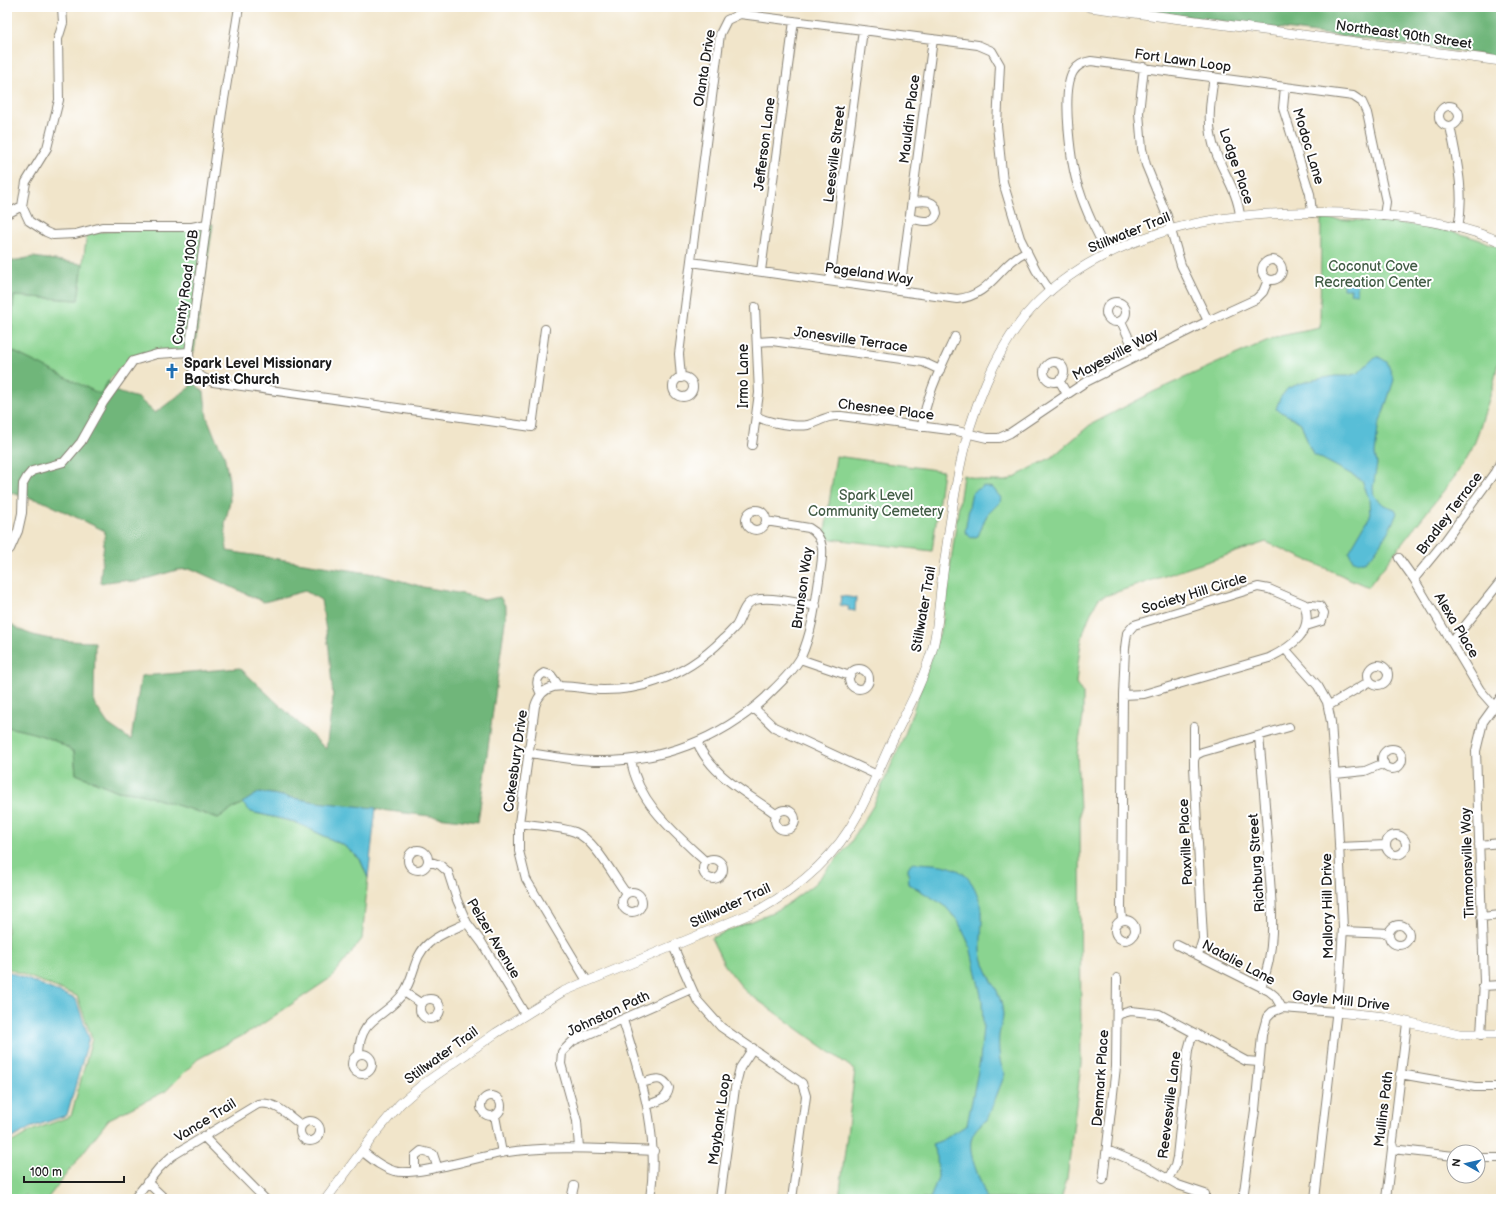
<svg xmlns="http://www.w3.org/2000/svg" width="1508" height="1206" viewBox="0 0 1508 1206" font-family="'Balsamiq Sans',sans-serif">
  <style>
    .green { fill: #8ad490; stroke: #537856 }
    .forest { fill: #6fb67a; stroke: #46694b }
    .water { fill: #59bed7; stroke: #3a6d7a }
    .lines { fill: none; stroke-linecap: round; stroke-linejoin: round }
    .minor-casing { stroke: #868073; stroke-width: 10 }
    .tertiary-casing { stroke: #868073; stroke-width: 10 }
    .minor { stroke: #fff; stroke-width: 8 }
    .tertiary { stroke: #fff; stroke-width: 9 }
    .labels { text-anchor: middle; stroke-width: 4; stroke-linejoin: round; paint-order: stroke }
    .street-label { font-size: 14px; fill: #1c1c1c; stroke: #fff }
    .park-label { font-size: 14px; fill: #425c45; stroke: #fff }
    .poi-label { font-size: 14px; font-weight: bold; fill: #1c1c1c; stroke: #fff; text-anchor: start }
  </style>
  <rect width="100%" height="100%" fill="#fff"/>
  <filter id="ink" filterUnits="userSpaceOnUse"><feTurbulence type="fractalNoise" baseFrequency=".025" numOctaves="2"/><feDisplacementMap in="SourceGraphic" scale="8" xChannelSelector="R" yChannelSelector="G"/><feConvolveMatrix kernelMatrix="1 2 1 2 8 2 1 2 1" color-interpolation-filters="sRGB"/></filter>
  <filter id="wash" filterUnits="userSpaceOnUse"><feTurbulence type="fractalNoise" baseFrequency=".012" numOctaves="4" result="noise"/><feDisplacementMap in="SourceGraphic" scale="16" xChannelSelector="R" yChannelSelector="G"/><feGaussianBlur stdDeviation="0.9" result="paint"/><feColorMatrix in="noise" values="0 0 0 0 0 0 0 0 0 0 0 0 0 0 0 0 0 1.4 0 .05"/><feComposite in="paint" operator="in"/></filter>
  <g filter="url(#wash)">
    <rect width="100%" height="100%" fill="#f1e5ca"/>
    <path class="green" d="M 1321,219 C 1382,221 1444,223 1501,248 L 1500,353 L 1493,387 L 1475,442 L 1456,475 L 1368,587 L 1266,542 L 1099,598 C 1080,630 1080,648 1076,683 L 1083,694 L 1083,717 L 1077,754 L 1080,809 L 1081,1064 L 1067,1179 L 1061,1199 L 839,1199 L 855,1070 L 745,991 L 724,964 L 711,938 L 782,908 L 814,884 L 849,845 L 873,806 L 905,734 L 942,626 L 963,475 L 986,481 L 1007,481 L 1052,457 L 1090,425 L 1153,392 L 1275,337 L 1320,328 Z
      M 213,224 L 194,352 C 181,353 141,352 133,357 C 119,366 108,382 100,395 L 10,350 L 14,296 L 78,300 L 87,233 Z
      M 836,456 L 943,471 L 932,551 L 824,538 Z
      M 7,727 C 31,732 54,737 74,752 L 76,774 L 118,791 L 141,794 L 218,818 L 242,803 L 251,812 L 295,822 L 343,845 L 360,859 L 368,878 L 362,939 L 332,977 L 255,1029 L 198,1059 L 166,1091 L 109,1119 L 47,1199 L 30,1199 L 26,1195 L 21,1199 L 7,1199 L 7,1145 L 31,1131 L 71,1116 L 92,1039 L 77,996 L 7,968 Z"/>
    <path class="forest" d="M 1113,7 L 1501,7 L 1501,57 Z
      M 33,257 L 83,264 L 78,300 L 14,296 L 10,350 L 100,394 L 108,381 L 117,392 L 138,398 L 155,413 L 190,387 L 191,380 L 204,392 L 207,417 L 215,437 L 224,454 L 229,480 L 230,501 L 225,525 L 227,551 L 381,575 L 423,587 L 464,594 L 484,600 L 500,597 L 506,607 L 506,614 L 478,822 L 316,802 L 261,792 L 218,818 L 141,794 L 118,791 L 76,774 L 74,752 C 54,737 31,732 7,727 L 7,621 C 30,641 66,641 95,642 L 94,703 L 108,724 L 131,740 L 141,676 L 240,668 L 326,749 L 333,698 L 329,649 L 321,600 L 305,591 L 264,602 L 192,569 L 177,570 L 135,582 L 122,580 L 100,583 L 105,531 L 42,501 L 7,492 L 7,262 Z"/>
    <path class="water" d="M 1343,279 L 1358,281 L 1357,294 L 1350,293 L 1351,289 L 1343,289 Z
      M 1375,357 L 1379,357 L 1387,362 L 1394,380 L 1378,428 L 1375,454 L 1377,464 L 1373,487 L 1374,496 L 1384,505 L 1395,509 L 1397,513 C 1393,524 1376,554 1366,561 C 1362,564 1356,561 1352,559 L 1349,552 L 1370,516 L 1369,499 L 1362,480 L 1313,454 L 1309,446 L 1301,423 L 1276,409 L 1280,398 L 1288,388 L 1308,381 L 1335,376 L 1348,376 L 1358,373 Z
      M 983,486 L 993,488 L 1001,498 L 1000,502 L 987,515 L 978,536 L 971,538 L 965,532 L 971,496 L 972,493 Z
      M 841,596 L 856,598 L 855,611 L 848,610 L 849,607 L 840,605 Z
      M 260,792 L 316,802 L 376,808 L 368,878 L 360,859 L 343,845 L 295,822 L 251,812 L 242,803 Z
      M 911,863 C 940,864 966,863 977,894 C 979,899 982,906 982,911 C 983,926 979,943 982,957 C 988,980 1001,989 1003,1014 C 1003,1022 1000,1028 999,1035 C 998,1047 999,1064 1005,1074 L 987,1120 C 962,1135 971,1156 979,1178 C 982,1185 984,1192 987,1199 L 930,1199 L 938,1177 L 937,1157 L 932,1144 L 943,1140 L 967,1125 L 980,1061 L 983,1026 L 982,1000 L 970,946 L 958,921 L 944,905 L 909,884 L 908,868 Z
      M 7,971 L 76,999 L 89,1038 L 67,1115 L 30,1128 L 7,1141 Z"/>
  </g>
  <g filter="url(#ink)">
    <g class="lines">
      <defs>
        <path id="minor" d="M 239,7 L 222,112 L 189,352 C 189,370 197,376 213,382 L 532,427 L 545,329
          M 1144,67 L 1139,113 L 1142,149 L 1146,165 L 1167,216 L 1181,265 L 1208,321
          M 1214,77 C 1210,102 1206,128 1216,153 C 1224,174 1238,193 1240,216
          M 1285,87 L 1283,108 L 1310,194 L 1312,213
          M1439 116a10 10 0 1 1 20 0a10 10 0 1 1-20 0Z
          M 1450,126 C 1457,161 1465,193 1458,228
          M 22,206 L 26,182 L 47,148 L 59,100 L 58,39 L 63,23 L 62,7
          M 7,214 L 22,206 L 29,221 L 46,232 L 53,235 L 75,234 L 102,227 L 192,227 L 206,224
          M 909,218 C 920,220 933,226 937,213 C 936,198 922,201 912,202
          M 1108,254 C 1097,233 1086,212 1079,189 C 1071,167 1061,92 1073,72 C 1077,65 1084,62 1091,61 L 1353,96 L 1362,102 L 1367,113 L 1386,202 L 1384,216
          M1262 270a10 10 0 1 1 20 0a10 10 0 1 1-20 0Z
          M 691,262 L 957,299 C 991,296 998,265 1027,251
          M 761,271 L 794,21
          M 830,281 L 863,30
          M 900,291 L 933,39
          M1106 312a10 10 0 1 1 20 0a10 10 0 1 1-20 0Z
          M 1121,321 L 1137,356
          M 757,342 L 772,341 L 923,362 L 940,370
          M1044 372a10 10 0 1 1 20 0a10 10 0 1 1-20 0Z
          M673 387a10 10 0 1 1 20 0a10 10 0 1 1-20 0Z
          M 681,378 L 679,354 L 720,34 L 727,20 L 740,14 L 978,45 L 992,51 L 1000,65 L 997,125 L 1003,182 L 1020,238 L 1036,270 L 1050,291
          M 1059,380 L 1067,394
          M 756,415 C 764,423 797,427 808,425 C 821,421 827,415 841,416 L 957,431 L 987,438 L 999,438 L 1010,433 L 1084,383 L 1208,321 L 1256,299 L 1263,292 L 1268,280
          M 922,427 C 926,395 942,365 955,337
          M 752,445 L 759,393 L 755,307
          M746 520a10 10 0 1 1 20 0a10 10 0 1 1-20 0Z
          M 10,549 L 18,531 L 22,513 L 23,484 L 27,477 L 32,471 L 64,462 L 81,442 L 103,403 L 133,361 L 157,354 L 189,352
          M 1399,558 L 1414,579 L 1480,690 L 1494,706
          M 1414,579 L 1445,541 L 1495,472 L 1501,461
          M 1305,606 L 1311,605 L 1320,606 L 1324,613 L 1322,621 L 1306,626
          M 1452,642 L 1501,581
          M 1286,650 L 1318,686 L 1327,702 L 1331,722 L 1338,823 L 1343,928 L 1339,991 L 1315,1199
          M 800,659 L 850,676
          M1368 675a10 10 0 1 1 20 0a10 10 0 1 1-20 0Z
          M849 679a10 10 0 1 1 20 0a10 10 0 1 1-20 0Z
          M 541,694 C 537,686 534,678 544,673 L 551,675 L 559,686
          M 1328,706 L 1370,681
          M 754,708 L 774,727 L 877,775
          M 1194,727 L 1194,766 L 1203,939 L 1198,955
          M 1259,736 C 1263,779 1267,823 1269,866 C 1272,907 1277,948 1261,987
          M 697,742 C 712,777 748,793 777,815
          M1382 759a10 10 0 1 1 20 0a10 10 0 1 1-20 0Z
          M 529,753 C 552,756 575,761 599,761 C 660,762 720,739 765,698 C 777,686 793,672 801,657 C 812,632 815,607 819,580 C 821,562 829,539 809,528 L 766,521
          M 631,760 C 638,803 675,833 706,862
          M 1194,760 L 1196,755 L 1202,752 L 1289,727
          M 1335,774 L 1365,771 L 1384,763
          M775 820a10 10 0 1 1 20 0a10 10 0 1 1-20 0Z
          M 519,823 C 537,826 558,826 575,832 C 595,840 613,876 626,893
          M1386 845a10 10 0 1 1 20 0a10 10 0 1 1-20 0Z
          M 1479,845 L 1501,843
          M 1339,847 L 1386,845
          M408 860a10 10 0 1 1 20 0a10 10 0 1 1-20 0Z
          M703 869a10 10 0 1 1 20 0a10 10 0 1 1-20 0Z
          M 428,861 L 440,865 L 448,872 L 457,900 L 467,923 L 482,943 L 525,1014
          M622 902a10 10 0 1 1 20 0a10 10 0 1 1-20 0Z
          M 1481,917 L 1501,915
          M 1122,920 L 1121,908 L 1123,695 L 1144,694 L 1269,658 C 1291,647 1315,632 1304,604 L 1269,589 L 1258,587 L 1134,625 L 1127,633 L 1125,648 L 1123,695
          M1115 930a10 10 0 1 1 20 0a10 10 0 1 1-20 0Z
          M1389 935a10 10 0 1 1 20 0a10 10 0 1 1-20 0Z
          M 1343,931 L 1389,933
          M 1177,945 L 1269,991 L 1275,996 L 1282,1008
          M 673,946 L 697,1000 L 721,1027 L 802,1083 L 806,1096 L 792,1199
          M 587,981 L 526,879 L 519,851 L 519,823 L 535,706 C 545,673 579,691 604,690 C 622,690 641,687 657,681 C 682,673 705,657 723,639 C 728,635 732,630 736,626 C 742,617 743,603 755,600 C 771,596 799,603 816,606
          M 1483,986 L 1501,985
          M 404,992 L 422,1004
          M420 1009a10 10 0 1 1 20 0a10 10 0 1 1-20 0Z
          M 1117,1017 L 1120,1014 L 1131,1011 L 1159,1014 L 1246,1061 L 1259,1062
          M 623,1020 C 642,1082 660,1133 650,1199
          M 1481,1035 L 1484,982 L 1476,751 L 1483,722 L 1501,697
          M 359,1054 C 359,1016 387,1018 404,992 C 415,976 413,956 429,943 C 439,934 454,929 467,923
          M352 1064a10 10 0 1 1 20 0a10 10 0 1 1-20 0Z
          M 1400,1074 L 1475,1087 L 1501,1087
          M 642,1083 C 654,1079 663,1075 669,1088 C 667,1100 658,1101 648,1105
          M481 1106a10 10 0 1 1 20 0a10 10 0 1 1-20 0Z
          M 495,1116 L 502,1153
          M300 1131a10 10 0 1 1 20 0a10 10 0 1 1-20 0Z
          M 203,1136 L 265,1199
          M 579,1148 L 577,1121 L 561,1064 L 562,1052 L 573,1041 L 691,989
          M 1392,1149 L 1454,1156
          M 1107,1150 L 1147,1167 L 1178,1185 L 1205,1194
          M 363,1152 C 372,1159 382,1168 394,1171 C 414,1177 477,1157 501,1153 C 551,1145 603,1149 654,1151
          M 1478,1158 L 1501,1158
          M 415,1171 L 415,1156 L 421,1151 L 433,1154 L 437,1166
          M 1168,1179 L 1175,1166 L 1177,1157 L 1188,1050 L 1191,1039 L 1197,1034
          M 1103,1180 L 1116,1067 L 1117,978
          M 147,1182 L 165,1199
          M 134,1199 L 159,1168 L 172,1156 L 258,1104 C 275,1101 288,1115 301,1125
          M 571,1199 L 574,1186
          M 720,1199 L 735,1088 L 740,1068 L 753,1048
          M 1243,1199 L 1255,1110 L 1262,1035 L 1267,1017 L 1272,1012 L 1282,1008 L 1336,1012
          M 1386,1199 L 1407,1023"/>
        <path id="tertiary" d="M 1089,7 L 1501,61
          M 1336,1012 L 1385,1017 L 1459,1034 L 1501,1034
          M 326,1199 L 374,1135 L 400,1104 L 422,1085 L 496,1033 L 562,992 L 757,911 C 799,888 835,858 858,814 C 871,790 881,764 893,739 C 908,709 924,679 933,647 C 938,627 939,607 941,588 C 946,551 951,513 958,476 C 969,417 995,344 1039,301 C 1091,250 1172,223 1244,216 C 1318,209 1432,211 1501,242"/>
      </defs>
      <use href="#minor" class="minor-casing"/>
      <use href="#tertiary" class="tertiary-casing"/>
      <use href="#minor" class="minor"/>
      <use href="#tertiary" class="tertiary"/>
    </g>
  </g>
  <defs>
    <symbol id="church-bare" viewBox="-9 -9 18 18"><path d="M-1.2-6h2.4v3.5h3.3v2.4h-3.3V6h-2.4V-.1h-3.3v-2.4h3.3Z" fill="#1f6fb2" stroke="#fff" stroke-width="2.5" paint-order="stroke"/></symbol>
  </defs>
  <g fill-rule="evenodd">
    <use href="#church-bare" x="161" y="360" width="22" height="22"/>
  </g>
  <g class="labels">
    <g class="street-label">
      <text transform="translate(1404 34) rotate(8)" y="5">Northeast 90th Street</text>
      <text transform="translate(1183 60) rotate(8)" y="5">Fort Lawn Loop</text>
      <text transform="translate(704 68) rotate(-81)" y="5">Olanta Drive</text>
      <text transform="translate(909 119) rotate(-83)" y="5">Mauldin Place</text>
      <text transform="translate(764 144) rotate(-83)" y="5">Jefferson Lane</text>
      <text transform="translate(1309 146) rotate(73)" y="5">Modoc Lane</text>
      <text transform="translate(834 154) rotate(-83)" y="5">Leesville Street</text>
      <text transform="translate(1237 166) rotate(71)" y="5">Lodge Place</text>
      <text transform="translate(1129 232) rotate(-22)" y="5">Stillwater Trail</text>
      <text transform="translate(869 273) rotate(8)" y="5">Pageland Way</text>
      <text transform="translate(185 287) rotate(-82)" y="5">County Road 100B</text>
      <text transform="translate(851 339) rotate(8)" y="5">Jonesville Terrace</text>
      <text transform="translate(1115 354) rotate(-28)" y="5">Mayesville Way</text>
      <text transform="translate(743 376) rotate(-90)" y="5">Irmo Lane</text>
      <text transform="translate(886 409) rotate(7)" y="5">Chesnee Place</text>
      <text transform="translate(1449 513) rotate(-53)" y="5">Bradley Terrace</text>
      <text transform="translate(802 588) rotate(-82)" y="5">Brunson Way</text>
      <text transform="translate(1194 593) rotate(-17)" y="5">Society Hill Circle</text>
      <text transform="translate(923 609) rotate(-80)" y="5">Stillwater Trail</text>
      <text transform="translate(1457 625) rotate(59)" y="5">Alexa Place</text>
      <text transform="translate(515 761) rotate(-82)" y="5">Cokesbury Drive</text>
      <text transform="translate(1185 842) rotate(-93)" y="5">Paxville Place</text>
      <text transform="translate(1256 863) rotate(-94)" y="5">Richburg Street</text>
      <text transform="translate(1467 863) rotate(-92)" y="5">Timmonsville Way</text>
      <text transform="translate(730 905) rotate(-25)" y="5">Stillwater Trail</text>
      <text transform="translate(1327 906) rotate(-91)" y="5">Mallory Hill Drive</text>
      <text transform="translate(494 938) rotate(59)" y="5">Pelzer Avenue</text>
      <text transform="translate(1239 962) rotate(28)" y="5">Natalie Lane</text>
      <text transform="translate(1341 1000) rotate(6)" y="5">Gayle Mill Drive</text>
      <text transform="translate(608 1013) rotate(-25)" y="5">Johnston Path</text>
      <text transform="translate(441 1055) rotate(-36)" y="5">Stillwater Trail</text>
      <text transform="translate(1100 1078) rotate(-86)" y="5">Denmark Place</text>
      <text transform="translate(1169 1105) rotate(-83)" y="5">Reevesville Lane</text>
      <text transform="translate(1383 1109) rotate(-83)" y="5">Mullins Path</text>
      <text transform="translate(719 1119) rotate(-82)" y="5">Maybank Loop</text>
      <text transform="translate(205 1120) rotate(-32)" y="5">Vance Trail</text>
    </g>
    <g class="park-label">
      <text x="1373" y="271">Coconut Cove<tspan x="1373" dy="16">Recreation Center</tspan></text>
      <text x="876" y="500">Spark Level<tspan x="876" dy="16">Community Cemetery</tspan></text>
    </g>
    <g class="poi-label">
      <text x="184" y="368">Spark Level Missionary<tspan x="184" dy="16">Baptist Church</tspan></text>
    </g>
  </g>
  <rect width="1508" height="1206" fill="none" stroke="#fff" stroke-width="24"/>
  <g transform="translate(1466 1164) rotate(278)"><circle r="19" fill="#ffffff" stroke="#a4a4a4"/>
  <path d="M0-3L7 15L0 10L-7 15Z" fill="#1f6fb2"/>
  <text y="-6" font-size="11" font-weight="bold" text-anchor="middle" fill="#1c1c1c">N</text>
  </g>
  <path d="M24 1176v6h100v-6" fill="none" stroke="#1c1c1c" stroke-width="2"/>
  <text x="30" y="1176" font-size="12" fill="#1c1c1c" stroke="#ffffff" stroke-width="3" paint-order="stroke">100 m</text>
</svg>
